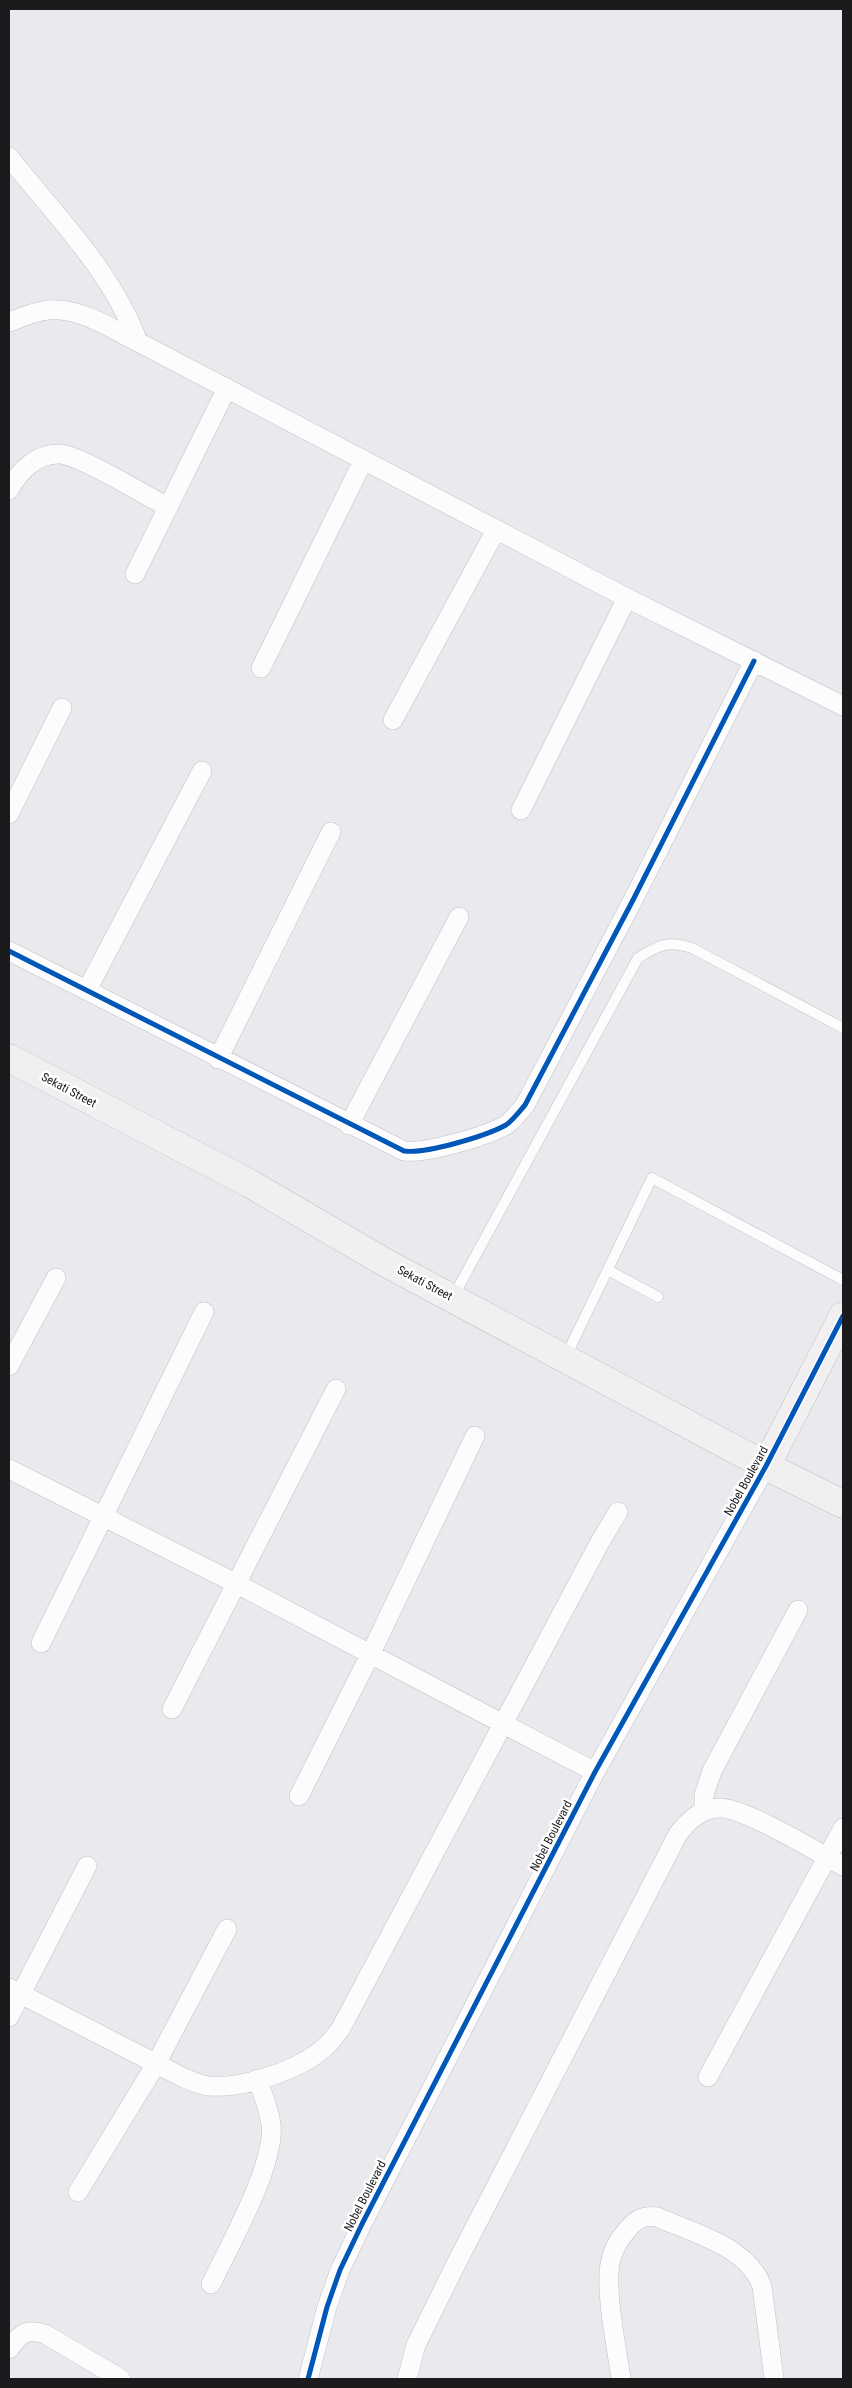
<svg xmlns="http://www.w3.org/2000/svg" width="852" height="2388" viewBox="0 0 852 2388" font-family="'Roboto Condensed',sans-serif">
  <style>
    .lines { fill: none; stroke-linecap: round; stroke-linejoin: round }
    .lane-casing { stroke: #c1c1c5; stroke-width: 11 }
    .street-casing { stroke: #c1c1c5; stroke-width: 20 }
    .secondary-casing { stroke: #c1c1c5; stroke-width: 29 }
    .lane { stroke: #fcfcfc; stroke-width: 10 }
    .street { stroke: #fcfcfc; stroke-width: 19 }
    .secondary { stroke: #f2eff0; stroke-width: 28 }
    .cycleway-casing { stroke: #fff; stroke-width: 8 }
    .cycleway { stroke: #0057b8; stroke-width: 5 }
    .labels { text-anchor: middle; stroke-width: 5; stroke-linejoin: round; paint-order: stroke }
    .street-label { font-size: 12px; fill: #1b1b1e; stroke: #fff }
  </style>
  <rect width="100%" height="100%" fill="#e9e9ee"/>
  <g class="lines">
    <defs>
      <path id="lane" d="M 608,1270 L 658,1297
        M 453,1297 L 638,958 C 659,945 667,940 692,948 L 843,1028
        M 565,1358 L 652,1178 L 843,1280"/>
      <path id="street" d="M 9,157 C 55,215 112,271 138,342
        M 9,322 C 20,318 31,313 42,311 C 75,304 110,328 138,342 L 627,598 L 843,706
        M 9,490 C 19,471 37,453 60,454 C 80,455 146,496 168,507
        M 135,574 L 227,388
        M 261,668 L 363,461
        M 393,720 L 496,530
        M 521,810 L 627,598
        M 9,814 L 62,708
        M 9,951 L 404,1151 C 426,1154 486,1136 506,1125 C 513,1120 519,1112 525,1105 L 633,900 L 754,661
        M 87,990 L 202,771
        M 218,1059 L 331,832
        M 349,1125 L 459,917
        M 9,1366 L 56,1278
        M 9,1469 L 237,1584 L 595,1772
        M 41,1643 L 204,1312
        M 172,1709 L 336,1389
        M 299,1796 L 371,1653 L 475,1436
        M 704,1811 L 704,1795 L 712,1771 L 798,1610
        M 9,1988 L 184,2078 C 192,2081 201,2085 209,2086 C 243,2089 299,2070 324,2048 C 331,2042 336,2035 341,2028 L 600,1542 L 618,1512
        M 9,2017 L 87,1866
        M 708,2077 L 843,1828
        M 78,2192 L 156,2064 L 227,1929
        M 211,2284 C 229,2246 276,2164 271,2124 C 269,2109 262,2094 258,2079
        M 9,2349 C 21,2333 26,2328 45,2334 L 121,2379
        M 308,2379 L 327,2307 L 340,2270 L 362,2224 L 595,1772 L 766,1466
        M 407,2379 L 416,2345 L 457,2262 L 678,1834 C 689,1820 700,1809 719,1808 C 744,1807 817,1852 843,1866
        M 621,2379 C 617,2348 605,2294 610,2264 C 612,2252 619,2239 627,2230 C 636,2219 644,2215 657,2217 C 693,2233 747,2246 762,2286 L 774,2379"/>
      <path id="secondary" d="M 9,1058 L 249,1183 L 386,1263 L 766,1466 L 843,1504
        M 766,1466 L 843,1316"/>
    </defs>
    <use href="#lane" class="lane-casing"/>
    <use href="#street" class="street-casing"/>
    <use href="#secondary" class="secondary-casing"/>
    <use href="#lane" class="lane"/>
    <use href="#street" class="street"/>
    <use href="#secondary" class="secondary"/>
    <defs>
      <path id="cycleway" d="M 9,951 L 404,1151 C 426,1154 486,1136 506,1125 C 513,1120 519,1112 525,1105 L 633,900 L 754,661
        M 308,2379 L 327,2307 L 340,2270 L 362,2224 L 595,1772 L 766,1466 L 843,1316"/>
    </defs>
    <use href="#cycleway" class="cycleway-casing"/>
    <use href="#cycleway" class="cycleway"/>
  </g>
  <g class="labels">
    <g class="street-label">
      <text transform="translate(69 1090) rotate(28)" y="4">Sekati Street</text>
      <text transform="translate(425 1283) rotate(28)" y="4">Sekati Street</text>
      <text transform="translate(746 1481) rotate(-61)" y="4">Nobel Boulevard</text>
      <text transform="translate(551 1836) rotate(-63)" y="4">Nobel Boulevard</text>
      <text transform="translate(365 2196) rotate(-63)" y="4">Nobel Boulevard</text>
    </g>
  </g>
  <rect width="852" height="2388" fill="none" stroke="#1b1b1e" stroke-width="20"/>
</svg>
